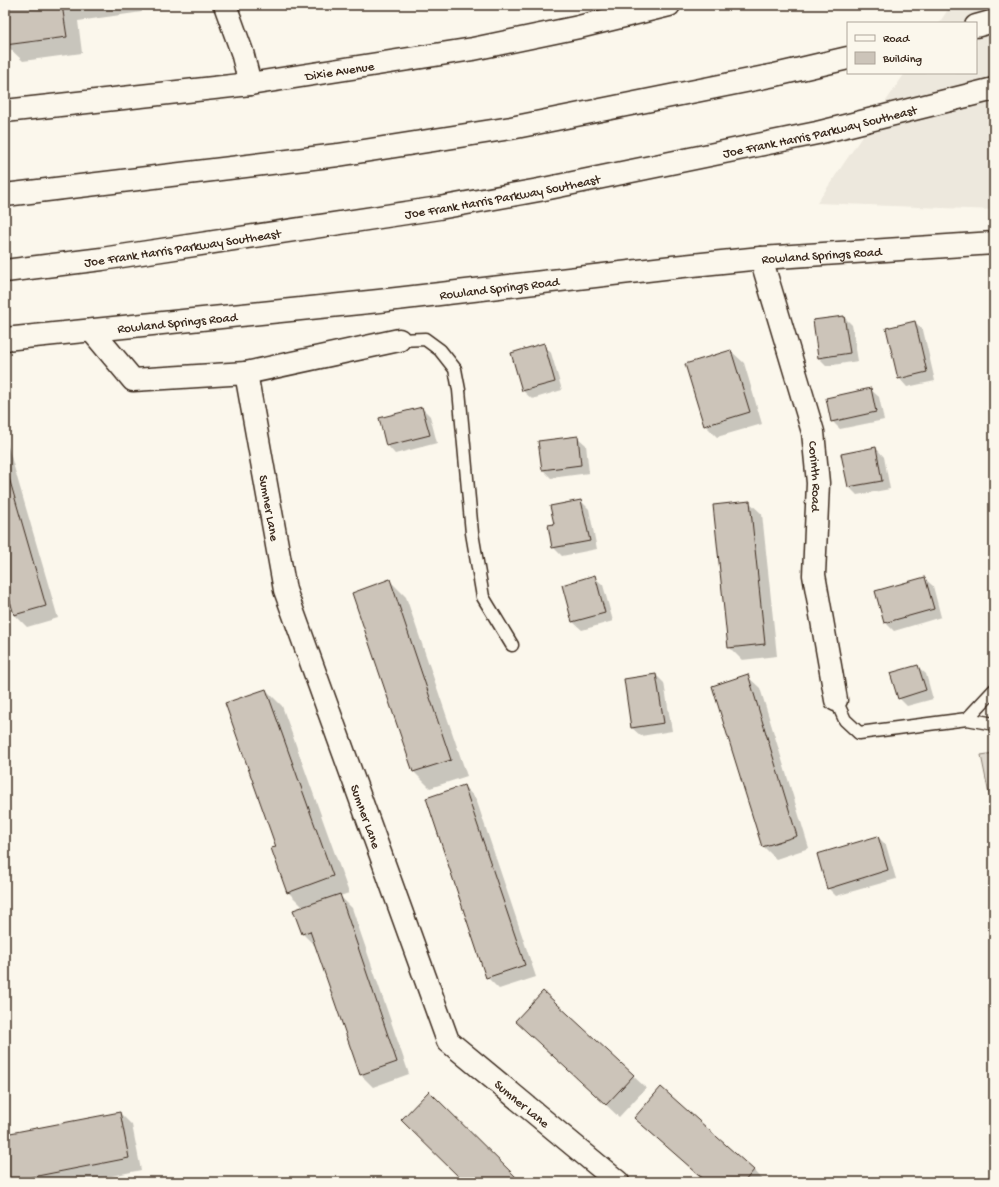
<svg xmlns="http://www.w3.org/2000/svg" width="999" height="1187" viewBox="0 0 999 1187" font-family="'Gochi Hand',sans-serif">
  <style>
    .built { fill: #ede8dd }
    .green { fill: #dfd9ce; stroke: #8d8276 }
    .shadow { fill: #0003 }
    .building { fill: #ccc4b9; stroke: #3b2a1e }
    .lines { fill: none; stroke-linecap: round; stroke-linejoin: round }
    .lane-casing { stroke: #3b2a1e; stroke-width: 15 }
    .street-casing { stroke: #3b2a1e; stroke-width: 25 }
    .secondary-casing { stroke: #3b2a1e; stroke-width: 25 }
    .primary-casing { stroke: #3b2a1e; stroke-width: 25 }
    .lane { stroke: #fbf7ec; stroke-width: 12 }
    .street { stroke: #fbf7ec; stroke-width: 22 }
    .secondary { stroke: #fbf7ec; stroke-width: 22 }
    .primary { stroke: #fbf7ec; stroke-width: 22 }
    .labels { text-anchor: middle; stroke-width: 4; stroke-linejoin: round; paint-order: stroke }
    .street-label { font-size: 13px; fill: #3b2a1e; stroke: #fbf7ec }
  </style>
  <rect width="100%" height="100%" fill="#fbf7ec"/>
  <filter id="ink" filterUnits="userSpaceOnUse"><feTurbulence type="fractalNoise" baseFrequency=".025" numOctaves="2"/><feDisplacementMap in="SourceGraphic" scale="8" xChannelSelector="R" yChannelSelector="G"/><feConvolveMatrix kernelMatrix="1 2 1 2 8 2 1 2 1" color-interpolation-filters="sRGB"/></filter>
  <g filter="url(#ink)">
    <path class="built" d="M 951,5 L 994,5 L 994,210 L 817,203 L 905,73 L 976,73 L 976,23 L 939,23 Z"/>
    <path class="green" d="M 994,753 L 994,819 L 981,755 Z"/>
    <path class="shadow" d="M 5,5 L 141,5 L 142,12 L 78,21 L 82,53 L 23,61 L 6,45 L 5,35 Z
      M 844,317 L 852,325 L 858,361 L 827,366 L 818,357 Z
      M 915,322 L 923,330 L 935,381 L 907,387 L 899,378 Z
      M 543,344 L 551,353 L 562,390 L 532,399 L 523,391 L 512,354 Z
      M 731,351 L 744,363 L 762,424 L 717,437 L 705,425 Z
      M 870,389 L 879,397 L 884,420 L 840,429 L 832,421 Z
      M 422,408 L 430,416 L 437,443 L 395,454 L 387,445 Z
      M 5,436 L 58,618 L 27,627 L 15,615 L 12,604 L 5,606 Z
      M 577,437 L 586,445 L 589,473 L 551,478 L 543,470 Z
      M 876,448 L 884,457 L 890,489 L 857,495 L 849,487 Z
      M 581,501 L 589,509 L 597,549 L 562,556 L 553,547 L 555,525 Z
      M 749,502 L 762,514 L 777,656 L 742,660 L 729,647 Z
      M 594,577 L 603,585 L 613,621 L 582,630 L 573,622 L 563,586 Z
      M 924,578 L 933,586 L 941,617 L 894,631 L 885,622 Z
      M 390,581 L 406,597 L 467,776 L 430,788 L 414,772 L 353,593 Z
      M 917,666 L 926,674 L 933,699 L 907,706 L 899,698 Z
      M 656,675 L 664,683 L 672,731 L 641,736 L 632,728 L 625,680 Z
      M 747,676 L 760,688 L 809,848 L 776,859 L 763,846 Z
      M 266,690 L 282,706 L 349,893 L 340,896 L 352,908 L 409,1074 L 373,1087 L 360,1074 L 316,945 L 315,946 L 302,933 L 304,908 L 288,892 L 277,847 Z
      M 464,786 L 476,799 L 536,977 L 499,989 L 487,977 Z
      M 878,837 L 886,845 L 896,879 L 836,896 L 828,888 Z
      M 543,992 L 646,1088 L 619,1117 L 529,1033 Z
      M 661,1088 L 754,1170 L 765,1182 L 707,1182 L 648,1130 L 635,1118 Z
      M 120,1113 L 132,1125 L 141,1170 L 82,1182 L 8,1182 L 5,1169 L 5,1135 Z"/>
    <path class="building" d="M 5,5 L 62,5 L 67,37 L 5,45 Z
      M 844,316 L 850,353 L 818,358 L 813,320 Z
      M 915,321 L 927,372 L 898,379 L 886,328 Z
      M 544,343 L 555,382 L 522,391 L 511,353 Z
      M 731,350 L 750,412 L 704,426 L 685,364 Z
      M 871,388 L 876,412 L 831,422 L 826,398 Z
      M 422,407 L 430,435 L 386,446 L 379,418 Z
      M 578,436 L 581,465 L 542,470 L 538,441 Z
      M 876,447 L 882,481 L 848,487 L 841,454 Z
      M 5,464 L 46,606 L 14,615 L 7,590 L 5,590 Z
      M 581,500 L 590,541 L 552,548 L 548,525 L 554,524 L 550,506 Z
      M 750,501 L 765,644 L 728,648 L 713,505 Z
      M 595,575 L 605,613 L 572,622 L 562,585 Z
      M 925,577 L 934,609 L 884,623 L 875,591 Z
      M 390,579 L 451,760 L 413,772 L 352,593 Z
      M 918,665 L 926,690 L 898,699 L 890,673 Z
      M 656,674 L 664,723 L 631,728 L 624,679 Z
      M 748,674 L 797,836 L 762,847 L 712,686 Z
      M 266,689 L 333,876 L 287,893 L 271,848 L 276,847 L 225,703 Z
      M 464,785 L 525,965 L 486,978 L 426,798 Z
      M 878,836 L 888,870 L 827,889 L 817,854 Z
      M 340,894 L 397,1062 L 360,1075 L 310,931 L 302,934 L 293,910 Z
      M 543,991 L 634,1075 L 606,1105 L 515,1021 Z
      M 661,1087 L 754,1170 L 744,1182 L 707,1182 L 634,1118 Z
      M 429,1091 L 521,1182 L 464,1182 L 401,1120 Z
      M 120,1112 L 129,1158 L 7,1182 L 5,1174 L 5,1134 Z"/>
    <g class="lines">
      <defs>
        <path id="lane" d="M 399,340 L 425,339 L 440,350 L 455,369 L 459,390 L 472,533 L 483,597 L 512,645
          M 836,700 L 845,720 L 859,733 L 967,719 L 994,724
          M 967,719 L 994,690"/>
        <g id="street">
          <path d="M 225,5 L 242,52 L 250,84"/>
          <path id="s1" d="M 5,111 L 250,84 L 473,49 L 579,27 L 669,5"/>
          <path id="s2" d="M 761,258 L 813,432 L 818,483 L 814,575 L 836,700"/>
          <path id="s3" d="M 92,331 L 133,380 L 246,373 L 285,590 L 448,1041 L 618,1182"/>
          <path d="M 246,373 L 399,340"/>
        </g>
        <g id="secondary">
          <path id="s4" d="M 5,339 L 379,301 L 673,267 L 761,258 L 994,243"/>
        </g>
        <g id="primary">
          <path d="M 976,26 L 994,21"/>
          <path d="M 5,195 L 338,155 L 511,128 L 775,75 L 848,58"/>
          <path id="s5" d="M 5,271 L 102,259 L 439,208 L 539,190 L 817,133 L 994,89"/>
        </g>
      </defs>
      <use href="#lane" class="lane-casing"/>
      <use href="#street" class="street-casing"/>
      <use href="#secondary" class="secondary-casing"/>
      <use href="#primary" class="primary-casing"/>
      <use href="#lane" class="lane"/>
      <use href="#street" class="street"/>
      <use href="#secondary" class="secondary"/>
      <use href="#primary" class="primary"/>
    </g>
  </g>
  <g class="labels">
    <g class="street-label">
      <text dy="5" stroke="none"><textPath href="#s1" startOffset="337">Dixie Avenue</textPath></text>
      <text dy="5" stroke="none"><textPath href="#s5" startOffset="827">Joe Frank Harris Parkway Southeast</textPath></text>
      <text dy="5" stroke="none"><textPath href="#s5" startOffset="503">Joe Frank Harris Parkway Southeast</textPath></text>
      <text dy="5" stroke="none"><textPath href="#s5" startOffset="179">Joe Frank Harris Parkway Southeast</textPath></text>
      <text dy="5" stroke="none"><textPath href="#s4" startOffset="821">Rowland Springs Road</textPath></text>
      <text dy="5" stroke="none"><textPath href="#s4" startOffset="497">Rowland Springs Road</textPath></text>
      <text dy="5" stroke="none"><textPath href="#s4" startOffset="173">Rowland Springs Road</textPath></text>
      <text dy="5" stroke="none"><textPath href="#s2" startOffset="226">Corinth Road</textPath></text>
      <text dy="5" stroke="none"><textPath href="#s3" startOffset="314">Sumner Lane</textPath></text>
      <text dy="5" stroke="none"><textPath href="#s3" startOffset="638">Sumner Lane</textPath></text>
      <text dy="5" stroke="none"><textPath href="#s3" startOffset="974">Sumner Lane</textPath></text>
    </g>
  </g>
  <rect width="999" height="1187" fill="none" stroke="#fbf7ec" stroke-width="20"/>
  <rect x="10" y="10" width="979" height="1167" fill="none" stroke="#3b2a1e" stroke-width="1.5" filter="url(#ink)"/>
  <rect x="847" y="22" width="130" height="52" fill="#fbf7ec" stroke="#aea59a"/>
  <rect x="855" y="35" width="20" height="6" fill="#fbf7ec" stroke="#aea59a"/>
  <text x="883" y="42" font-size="12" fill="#3b2a1e">Road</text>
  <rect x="855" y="52" width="20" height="12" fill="#ccc4b9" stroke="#aea59a"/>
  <text x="883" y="62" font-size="12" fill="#3b2a1e">Building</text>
</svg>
